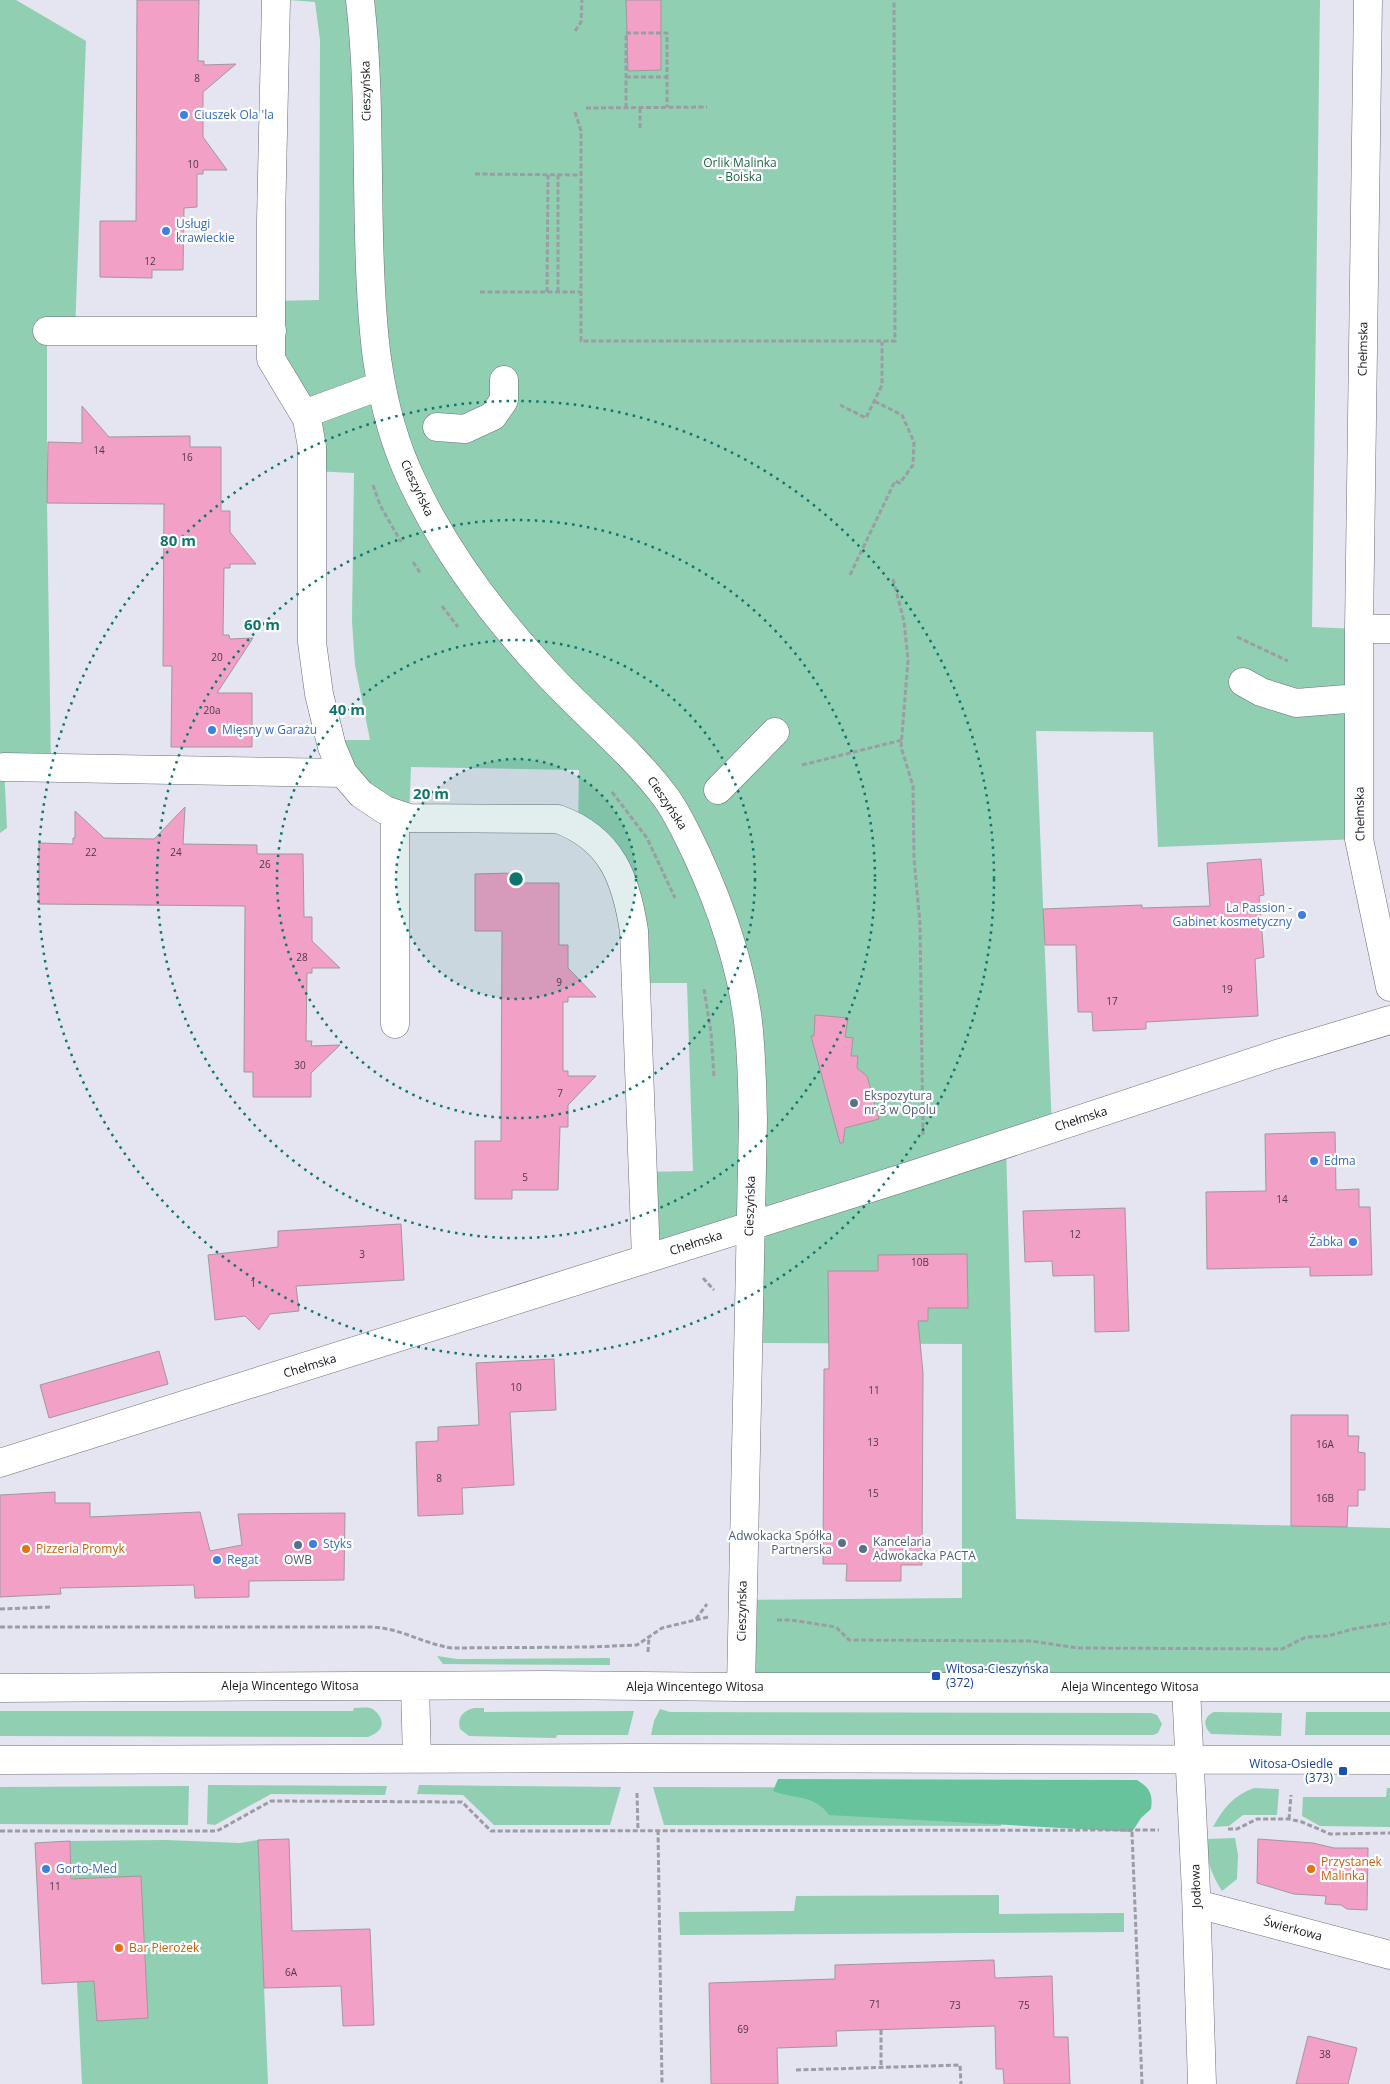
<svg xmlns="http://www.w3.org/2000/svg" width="1390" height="2084" viewBox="0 0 1390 2084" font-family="'Open Sans',sans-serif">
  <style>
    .green { fill: #90cfb1 }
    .forest { fill: #67c39b }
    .building { fill: #f2a0c6; stroke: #a2979c }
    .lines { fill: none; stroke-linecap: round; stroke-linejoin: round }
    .minor-casing { stroke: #6e6f79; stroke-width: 29 }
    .path { stroke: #9c9ca5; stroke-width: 3; stroke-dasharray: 5 2.5; stroke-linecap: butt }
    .minor { stroke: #fff; stroke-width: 28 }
    .ring { fill: none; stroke: #0f766e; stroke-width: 2.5; stroke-dasharray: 2.5 5 }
    .shop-dot { fill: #3f7fe0; stroke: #fff; stroke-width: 2 }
    .service-dot { fill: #5c6f8a; stroke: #fff; stroke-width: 2 }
    .food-dot { fill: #e8710a; stroke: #fff; stroke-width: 2 }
    .transit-dot { fill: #1a4fb4; stroke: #fff; stroke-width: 2 }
    .labels { text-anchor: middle; stroke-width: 4.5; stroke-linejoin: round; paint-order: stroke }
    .number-label { font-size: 10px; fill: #4d3845 }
    .street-label { font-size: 12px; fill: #16161a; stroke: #fff }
    .shop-label { font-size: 12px; fill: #366cbe; stroke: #fff; text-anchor: start }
    .park-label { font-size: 12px; fill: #1f6449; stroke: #fff }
    .service-label { font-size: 12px; fill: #4e5e75; stroke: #fff; text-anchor: start }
    .food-label { font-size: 12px; fill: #c56008; stroke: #fff; text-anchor: start }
    .transit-label { font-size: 12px; fill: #164399; stroke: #fff; text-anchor: start }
    .centre { fill: #0f766e; stroke: #fff; stroke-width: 2.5 }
    .ring-label { font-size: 15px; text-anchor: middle; font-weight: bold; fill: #0f766e; stroke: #fff; stroke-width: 4.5; stroke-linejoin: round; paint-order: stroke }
  </style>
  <rect width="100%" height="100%" fill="#e4e5f0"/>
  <path class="green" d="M 0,0 L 16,0 L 86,41 L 75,331 L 47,331 L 47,503 L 51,768 L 4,767 L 7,828 L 0,833 Z
    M 289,0 L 1320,0 L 1312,627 L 1359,629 L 1359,839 L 1158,847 L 1153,732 L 1036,731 L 1052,1129 L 1006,1144 L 1016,1519 L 1390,1528 L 1390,1687 L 741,1687 L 743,1600 L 962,1598 L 962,1344 L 747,1343 L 749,1226 L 646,1259 L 643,1172 L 693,1171 L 687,983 L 637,983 L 634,932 L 578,826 L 579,770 L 411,767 L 409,818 L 385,810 L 330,740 L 370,740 L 355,665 L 352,621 L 354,473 L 312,471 L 283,382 L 272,301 L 319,300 L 320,40 L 315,2 Z
    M 437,1656 L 457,1659 L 610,1658 L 610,1665 L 443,1664 Z
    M 354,1708 C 359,1708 365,1707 370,1708 C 377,1710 384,1720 381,1727 C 379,1732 373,1735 368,1737 L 0,1736 L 0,1711 L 353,1711 Z
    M 474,1708 L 484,1708 L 484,1712 L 634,1711 L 628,1735 L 557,1735 L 556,1738 L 469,1736 L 460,1729 C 457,1717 463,1711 474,1708 Z
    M 660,1709 L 670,1712 L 1151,1713 L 1157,1715 L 1162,1724 L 1158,1733 L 1153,1735 L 651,1735 L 654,1721 Z
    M 1214,1712 L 1282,1713 L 1281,1736 L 1211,1734 C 1203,1726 1203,1717 1214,1712 Z
    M 1306,1712 L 1390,1712 L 1390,1735 L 1305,1735 Z
    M 208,1785 L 387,1786 L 385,1795 L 271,1794 L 215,1825 L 207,1824 Z
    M 419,1785 L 621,1787 L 610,1825 L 494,1825 L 463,1795 L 417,1794 Z
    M 189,1786 L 188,1825 L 0,1824 L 0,1787 Z
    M 653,1787 L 1001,1788 L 1001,1826 L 664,1825 Z
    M 1254,1788 L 1279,1789 L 1277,1815 L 1243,1815 L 1229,1826 L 1213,1827 C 1223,1808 1234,1795 1254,1788 Z
    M 1387,1788 L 1390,1788 L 1390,1827 L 1320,1826 L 1302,1816 L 1303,1797 L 1386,1797 Z
    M 1235,1838 L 1238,1855 L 1237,1879 L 1222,1891 C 1211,1874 1206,1859 1206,1839 Z
    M 166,1840 L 240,1843 L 258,1840 L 268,2084 L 82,2084 L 70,1841 Z
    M 999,1895 L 999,1914 L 1124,1913 L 1124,1932 L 680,1935 L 679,1912 L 794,1911 L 796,1896 Z"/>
  <path class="forest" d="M 778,1779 L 1137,1780 C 1150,1788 1153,1794 1151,1809 L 1141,1818 L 1132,1832 L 829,1815 C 814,1794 796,1800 773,1791 Z"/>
  <path class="building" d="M 137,0 L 199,0 L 198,61 L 204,61 L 204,65 L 236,64 L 203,92 L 203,137 L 227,170 L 203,170 L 203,174 L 197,174 L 197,207 L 184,208 L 183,270 L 152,270 L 152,278 L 100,277 L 100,221 L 136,221 Z
    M 626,0 L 661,0 L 661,70 L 628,71 Z
    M 82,406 L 109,437 L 190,436 L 190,447 L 221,447 L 221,511 L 230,511 L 230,532 L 256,564 L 230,564 L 230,568 L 224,568 L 223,635 L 229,635 L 230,639 L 253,638 L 217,693 L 252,693 L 252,747 L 171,747 L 172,666 L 163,666 L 164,504 L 47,503 L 48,442 L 82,443 Z
    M 185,807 L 183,844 L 257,845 L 257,854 L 303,854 L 304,917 L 312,917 L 312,941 L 340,968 L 312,968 L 312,973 L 307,973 L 306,1041 L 312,1041 L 311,1046 L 340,1045 L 311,1073 L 311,1097 L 253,1097 L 253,1072 L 244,1072 L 245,906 L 39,904 L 39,843 L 73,844 L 73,838 L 75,838 L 75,811 L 104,838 L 154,839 Z
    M 1261,859 L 1264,895 L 1259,896 L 1264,957 L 1255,959 L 1258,1016 L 1146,1022 L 1146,1029 L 1093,1031 L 1092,1012 L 1078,1012 L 1076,945 L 1045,945 L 1043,909 L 1142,905 L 1142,908 L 1210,906 L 1207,863 Z
    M 512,873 L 513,883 L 559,883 L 559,945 L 568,945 L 568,968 L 596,997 L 568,997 L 568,1002 L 563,1002 L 563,1071 L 568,1071 L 568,1076 L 596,1076 L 568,1105 L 568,1127 L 560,1127 L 558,1190 L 512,1190 L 512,1199 L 475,1199 L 475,1141 L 501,1141 L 502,931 L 475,931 L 475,874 Z
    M 815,1015 L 848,1018 L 845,1037 L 853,1038 L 851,1056 L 858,1056 L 857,1068 L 867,1076 L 879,1119 L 845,1128 L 843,1143 L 840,1143 L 811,1036 L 814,1036 Z
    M 1335,1132 L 1336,1190 L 1359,1189 L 1359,1207 L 1370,1207 L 1372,1275 L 1310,1276 L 1310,1267 L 1207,1269 L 1206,1192 L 1266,1191 L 1265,1134 Z
    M 1125,1208 L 1129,1331 L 1095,1332 L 1094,1275 L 1053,1276 L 1052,1261 L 1025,1262 L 1023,1211 Z
    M 401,1224 L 404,1280 L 296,1286 L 299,1311 L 270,1314 L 259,1330 L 245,1316 L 215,1320 L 208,1255 L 278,1247 L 278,1231 Z
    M 967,1254 L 968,1308 L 928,1308 L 928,1321 L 918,1321 L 923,1373 L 922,1565 L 901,1565 L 901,1581 L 846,1581 L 847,1564 L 823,1564 L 824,1369 L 829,1369 L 828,1271 L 878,1271 L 878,1255 Z
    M 159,1351 L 168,1384 L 49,1418 L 40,1385 Z
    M 554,1359 L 556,1410 L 510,1412 L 514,1485 L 462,1488 L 463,1514 L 418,1516 L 416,1442 L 438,1441 L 438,1427 L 479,1425 L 476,1363 Z
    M 1291,1415 L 1348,1415 L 1348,1436 L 1359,1436 L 1358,1452 L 1365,1453 L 1365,1490 L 1358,1490 L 1358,1506 L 1348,1506 L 1347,1527 L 1291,1526 Z
    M 55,1492 L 55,1503 L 90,1503 L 90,1517 L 200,1512 L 210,1551 L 242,1545 L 238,1514 L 345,1513 L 344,1580 L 249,1581 L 249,1597 L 195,1598 L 194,1585 L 60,1588 L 61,1594 L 0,1597 L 0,1495 Z
    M 289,1839 L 292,1931 L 370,1929 L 374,2025 L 343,2026 L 341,1986 L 264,1988 L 258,1840 Z
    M 1258,1839 L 1313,1843 L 1334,1848 L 1368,1848 L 1367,1910 L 1347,1909 L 1341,1905 L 1325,1904 L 1326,1896 L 1294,1894 L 1257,1883 Z
    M 70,1841 L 71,1879 L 141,1876 L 148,2018 L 97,2021 L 94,1981 L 42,1984 L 35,1843 Z
    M 994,1960 L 995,1978 L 1052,1976 L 1054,2037 L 1068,2037 L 1070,2084 L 1004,2084 L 1003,2069 L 996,2069 L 995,2026 L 836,2031 L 837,2046 L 777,2048 L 778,2084 L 711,2084 L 709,1983 L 835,1979 L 835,1965 Z
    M 1308,2036 L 1357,2048 L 1348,2084 L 1296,2084 Z"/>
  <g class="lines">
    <defs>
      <path id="minor" d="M 276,0 L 271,221 L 271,359 L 307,419 L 312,447 L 312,642 L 319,694 L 332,747 L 343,773 L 361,794 L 385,810 L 409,818 L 558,819 C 612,839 626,879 634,931 L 646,1259
        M 360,0 C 369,78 367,157 369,235 C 371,321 375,405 413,483 C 446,553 492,614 544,670 C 583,713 629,749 664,795 C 678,813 687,835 697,855 C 720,905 739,960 747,1014 C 752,1049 752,1084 753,1120 L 741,1687
        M 1368,0 L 1359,629 L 1359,839 L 1390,987
        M 47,331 L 272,331
        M 304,414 L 380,386
        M 437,427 L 465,429 L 493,416 L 504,400 L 504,380
        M 1359,629 L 1390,629
        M 1243,682 L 1261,692 L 1296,703 L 1359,698
        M 4,767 L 343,773
        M 718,790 L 775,732
        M 395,1024 L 395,814
        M 0,1463 L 912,1175 L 1277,1054 L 1390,1020
        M 415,1686 L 417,1759
        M 0,1688 L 544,1685 L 741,1687 L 1390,1687
        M 1186,1688 L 1196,1892 L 1202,2084
        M 0,1760 L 635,1758 L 1390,1760
        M 1197,1904 L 1390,1955"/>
    </defs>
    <use href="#minor" class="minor-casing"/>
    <path class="path" d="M 575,31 L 581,22 L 582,0
      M 626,77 L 667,77
      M 586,108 L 707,107
      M 626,108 L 626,33 L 667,33 L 667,107
      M 640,108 L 640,129
      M 575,112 L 581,131 L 581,341 L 895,341 L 894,0
      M 475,174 L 581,175
      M 480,292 L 581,292
      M 547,292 L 548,175
      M 558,292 L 558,175
      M 840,405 L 866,418 L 882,385 L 882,342
      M 373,485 L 380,505 L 401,542
      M 413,562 L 421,574
      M 850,575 L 895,481 L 900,483 L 913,465 L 914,442 L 902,415 L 874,401
      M 893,579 L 904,621 L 908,660 L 901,747 L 913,786 L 914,859 L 920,923 L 923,1136
      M 442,606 L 458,627
      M 1237,637 L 1288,661
      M 802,765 L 902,740
      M 612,792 L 647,838 L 675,898
      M 704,989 L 711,1032 L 714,1077
      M 703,1278 L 714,1290
      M 0,1609 L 50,1607
      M 696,1619 L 707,1604
      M 777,1620 L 791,1620 L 836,1627 L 849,1640 L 1031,1641 L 1078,1648 L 1282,1649 L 1306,1637 L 1328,1636 L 1353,1629 L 1390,1623
      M 0,1627 L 372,1627 C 400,1628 424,1644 452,1648 L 590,1647 L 637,1645 L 662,1628 L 708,1617
      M 648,1652 L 649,1637
      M 637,1793 L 638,1830
      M 1289,1819 L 1291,1795
      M 1228,1829 L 1237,1829 L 1257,1819 L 1289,1819 L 1302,1822 L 1330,1834 L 1390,1833
      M 658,1830 L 662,2084
      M 0,1831 L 217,1831 L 271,1801 L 462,1802 L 491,1831 L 1159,1830
      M 1132,1832 L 1142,2084
      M 881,2030 L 881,2067
      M 796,2070 L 960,2065 L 961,2084"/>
    <use href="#minor" class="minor"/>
  </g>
  <circle cx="516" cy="879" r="120" fill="#0f766e" fill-opacity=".12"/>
  <g class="ring">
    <circle cx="516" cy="879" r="120"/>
    <circle cx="516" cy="879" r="239"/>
    <circle cx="516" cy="879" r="359"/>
    <circle cx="516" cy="879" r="478"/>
  </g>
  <g class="shop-dot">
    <circle cx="184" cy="115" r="5"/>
    <circle cx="166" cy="231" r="5"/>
    <circle cx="212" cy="730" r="5"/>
    <circle cx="1302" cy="915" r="5"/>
    <circle cx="1314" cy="1161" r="5"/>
    <circle cx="1353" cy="1242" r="5"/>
    <circle cx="313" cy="1544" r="5"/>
    <circle cx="217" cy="1560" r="5"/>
    <circle cx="46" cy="1869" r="5"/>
  </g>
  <g class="service-dot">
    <circle cx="854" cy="1103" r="5"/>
    <circle cx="842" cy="1543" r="5"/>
    <circle cx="298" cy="1545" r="5"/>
    <circle cx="863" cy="1549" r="5"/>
  </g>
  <g class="food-dot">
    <circle cx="26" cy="1549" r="5"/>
    <circle cx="1311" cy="1869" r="5"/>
    <circle cx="119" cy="1948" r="5"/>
  </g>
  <g class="transit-dot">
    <rect x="931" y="1671" width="10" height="10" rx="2.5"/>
    <rect x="1338" y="1766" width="10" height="10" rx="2.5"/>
  </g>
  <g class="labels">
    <g class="number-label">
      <text x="197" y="82">8</text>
      <text x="193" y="168">10</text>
      <text x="150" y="265">12</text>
      <text x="99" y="454">14</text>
      <text x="187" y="461">16</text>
      <text x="217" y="661">20</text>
      <text x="212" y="714">20a</text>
      <text x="91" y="856">22</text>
      <text x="176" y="856">24</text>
      <text x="265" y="868">26</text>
      <text x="302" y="961">28</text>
      <text x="559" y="986">9</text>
      <text x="1227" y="993">19</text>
      <text x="1112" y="1005">17</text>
      <text x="300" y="1069">30</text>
      <text x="560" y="1097">7</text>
      <text x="525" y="1181">5</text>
      <text x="1282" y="1203">14</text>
      <text x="1075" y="1238">12</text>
      <text x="362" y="1258">3</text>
      <text x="920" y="1266">10B</text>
      <text x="253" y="1287">1</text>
      <text x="516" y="1391">10</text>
      <text x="874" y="1394">11</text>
      <text x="873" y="1446">13</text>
      <text x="1325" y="1448">16A</text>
      <text x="439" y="1482">8</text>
      <text x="873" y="1497">15</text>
      <text x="1325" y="1502">16B</text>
      <text x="55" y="1890">11</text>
      <text x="291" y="1976">6A</text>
      <text x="875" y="2008">71</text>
      <text x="955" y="2009">73</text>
      <text x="1024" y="2009">75</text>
      <text x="743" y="2033">69</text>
      <text x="1325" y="2058">38</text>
    </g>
    <g class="street-label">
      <text transform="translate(366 91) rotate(-91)" y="4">Cieszyńska</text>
      <text transform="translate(1363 349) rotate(-89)" y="4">Chełmska</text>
      <text transform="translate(417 488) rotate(65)" y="4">Cieszyńska</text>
      <text transform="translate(667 803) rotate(56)" y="4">Cieszyńska</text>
      <text transform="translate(1360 814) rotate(-91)" y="4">Chełmska</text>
      <text transform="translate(1081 1119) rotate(-18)" y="4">Chełmska</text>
      <text transform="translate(750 1206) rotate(-88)" y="4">Cieszyńska</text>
      <text transform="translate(696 1243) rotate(-18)" y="4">Chełmska</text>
      <text transform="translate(310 1366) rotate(-17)" y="4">Chełmska</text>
      <text transform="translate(742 1611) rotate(-89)" y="4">Cieszyńska</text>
      <text x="290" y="1690">Aleja Wincentego Witosa</text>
      <text x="695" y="1691">Aleja Wincentego Witosa</text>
      <text x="1130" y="1691">Aleja Wincentego Witosa</text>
      <text transform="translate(1196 1886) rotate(-92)" y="4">Jodłowa</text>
      <text transform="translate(1293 1929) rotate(15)" y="4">Świerkowa</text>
    </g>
    <g class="shop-label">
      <text x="194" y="119">Ciuszek Ola 'la</text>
      <text x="176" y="228">Usługi<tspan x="176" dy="14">krawieckie</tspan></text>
      <text x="222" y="734">Mięsny w Garażu</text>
      <text x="1292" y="912" text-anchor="end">La Passion -<tspan x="1292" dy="14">Gabinet kosmetyczny</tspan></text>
      <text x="1324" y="1165">Edma</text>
      <text x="1343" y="1246" text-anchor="end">Żabka</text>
      <text x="323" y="1548">Styks</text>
      <text x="227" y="1564">Regat</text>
      <text x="56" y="1873">Gorto-Med</text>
    </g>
    <g class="park-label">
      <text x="740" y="167">Orlik Malinka<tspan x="740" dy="14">- Boiska</tspan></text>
    </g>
    <g class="service-label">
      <text x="864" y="1100">Ekspozytura<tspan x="864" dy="14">nr 3 w Opolu</tspan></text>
      <text x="832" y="1540" text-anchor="end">Adwokacka Spółka<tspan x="832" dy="14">Partnerska</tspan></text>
      <text x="873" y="1546">Kancelaria<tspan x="873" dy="14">Adwokacka PACTA</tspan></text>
      <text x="298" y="1564" text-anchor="middle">OWB</text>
    </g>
    <g class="food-label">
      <text x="36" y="1553">Pizzeria Promyk</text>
      <text x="1321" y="1866">Przystanek<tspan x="1321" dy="14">Malinka</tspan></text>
      <text x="129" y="1952">Bar Pierożek</text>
    </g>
    <g class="transit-label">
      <text x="946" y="1673">Witosa-Cieszyńska<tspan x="946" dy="14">(372)</tspan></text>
      <text x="1333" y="1768" text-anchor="end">Witosa-Osiedle<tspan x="1333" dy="14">(373)</tspan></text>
    </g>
  </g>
  <circle cx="516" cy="879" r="8" class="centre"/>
  <g class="ring-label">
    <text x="178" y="546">80 m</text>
    <text x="262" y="630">60 m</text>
    <text x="347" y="715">40 m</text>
    <text x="431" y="799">20 m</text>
  </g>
</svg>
